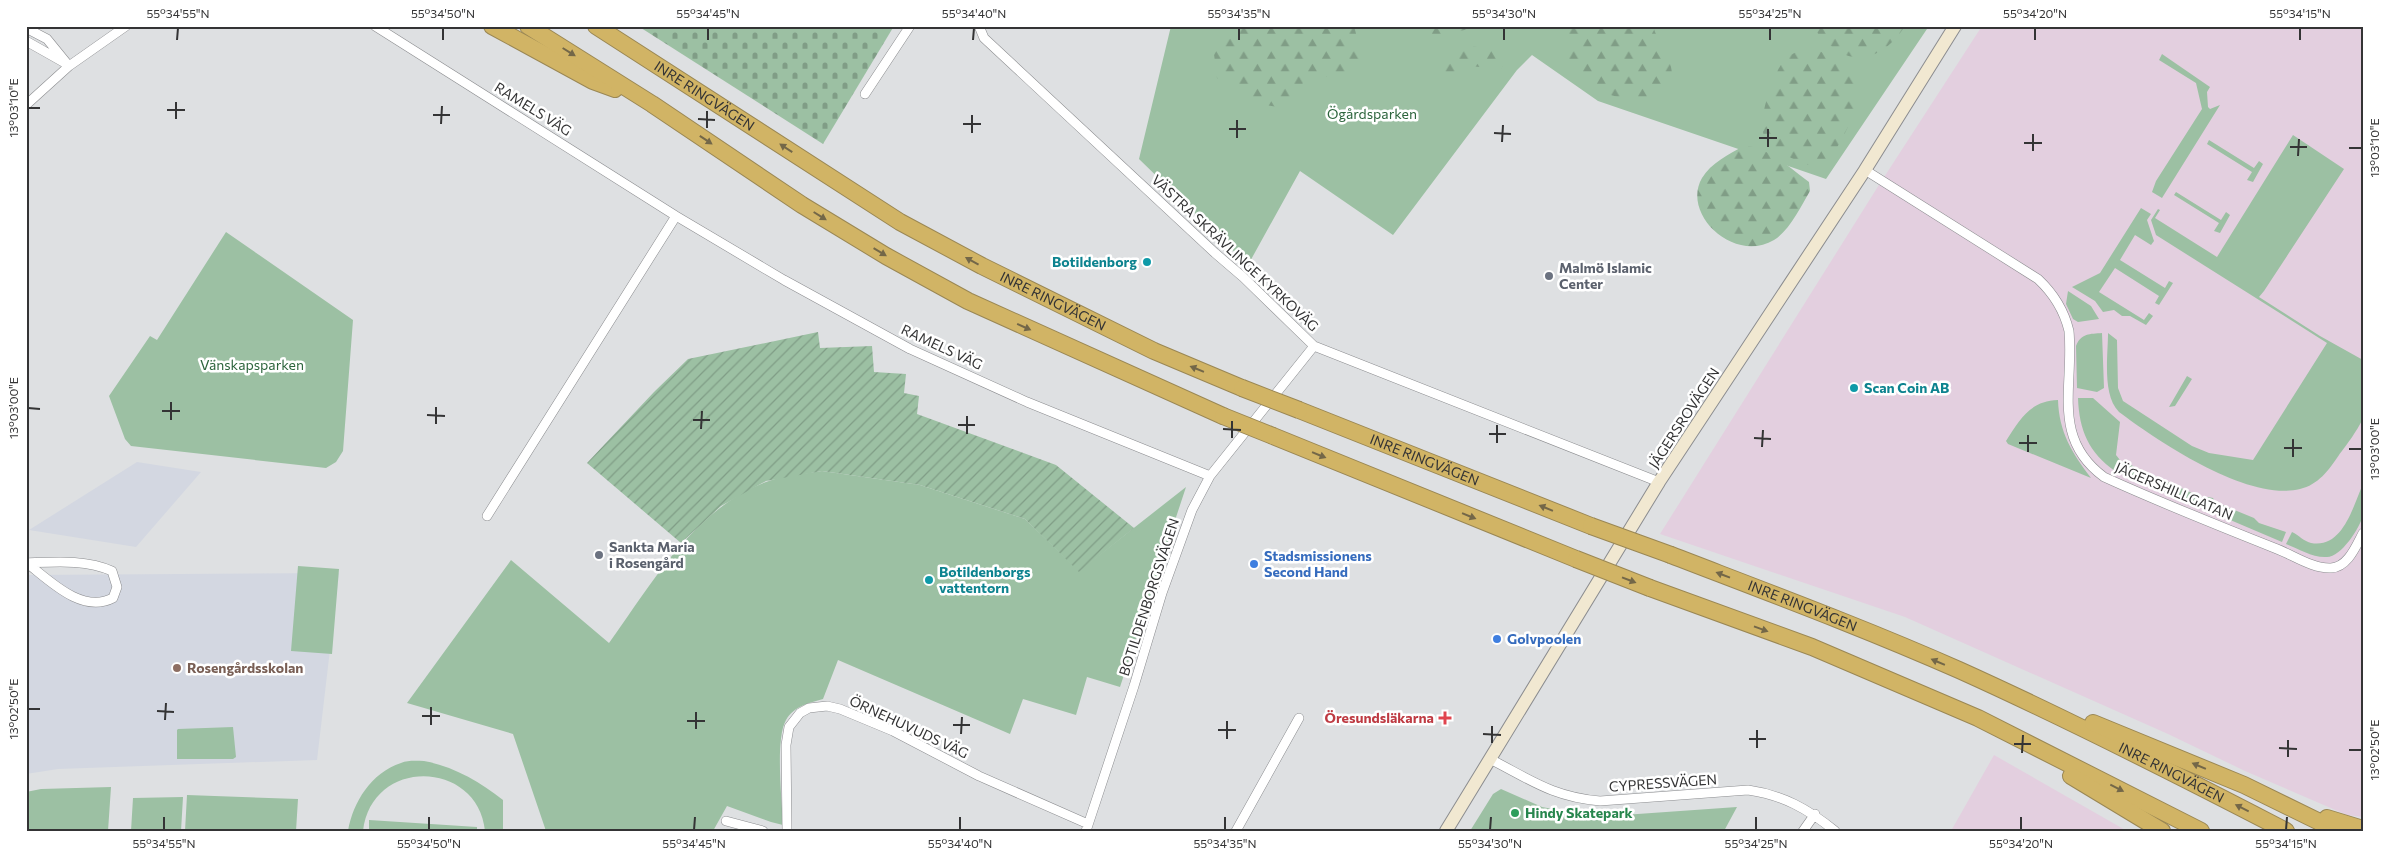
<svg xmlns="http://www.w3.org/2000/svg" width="2389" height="857" viewBox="0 0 2389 857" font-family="Commissioner,sans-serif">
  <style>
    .built { fill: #d3d7e1 }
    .industrial { fill: #e3cfdf }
    .green { fill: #9cc0a3 }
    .forest { fill: url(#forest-firs) }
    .cemetery { fill: url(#cemetery-stones) }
    .garden { fill: url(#garden-furrows) }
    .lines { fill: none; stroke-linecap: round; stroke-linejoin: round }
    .street-casing { stroke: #8b8c8f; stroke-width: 10 }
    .secondary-casing { stroke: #8b8c8f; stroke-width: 14 }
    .highway-casing { stroke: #9a8754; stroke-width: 18 }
    .street { stroke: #fff; stroke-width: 9 }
    .secondary { stroke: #f1e8d1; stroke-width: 12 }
    .highway { stroke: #d1b465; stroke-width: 16 }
    .highway-bridge-casing { stroke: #9a8754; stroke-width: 18; stroke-linecap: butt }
    .highway-bridge { stroke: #d1b465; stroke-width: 16 }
    .oneway { fill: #736748 }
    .ticks { fill: none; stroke: #343435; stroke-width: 2 }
    .culture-dot { fill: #0f9aa8; stroke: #fff; stroke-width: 2 }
    .worship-dot { fill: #6b7280; stroke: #fff; stroke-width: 2 }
    .shop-dot { fill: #3f7fe0; stroke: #fff; stroke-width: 2 }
    .education-dot { fill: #8d6e63; stroke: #fff; stroke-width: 2 }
    .health-dot { fill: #e0444e; stroke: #fff; stroke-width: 2 }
    .leisure-dot { fill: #2e9e5b; stroke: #fff; stroke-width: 2 }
    .labels { text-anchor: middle; stroke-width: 5; stroke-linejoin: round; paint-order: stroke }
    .street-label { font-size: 14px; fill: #343435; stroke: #fff }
    .park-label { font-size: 14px; fill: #2c643c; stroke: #fff }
    .culture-label { font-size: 14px; font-weight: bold; fill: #0d838f; stroke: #fff; text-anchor: start }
    .worship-label { font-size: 14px; font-weight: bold; fill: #5b616d; stroke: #fff; text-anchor: start }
    .shop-label { font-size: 14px; font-weight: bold; fill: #366cbe; stroke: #fff; text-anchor: start }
    .education-label { font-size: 14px; font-weight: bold; fill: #785e54; stroke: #fff; text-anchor: start }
    .health-label { font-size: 14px; font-weight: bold; fill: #be3a42; stroke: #fff; text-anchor: end }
    .leisure-label { font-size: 14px; font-weight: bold; fill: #27864d; stroke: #fff; text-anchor: start }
    .neatline { fill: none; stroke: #343435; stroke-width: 2 }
    .ticks-label { font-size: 12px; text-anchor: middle; fill: #343435 }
  </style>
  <defs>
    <pattern id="forest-firs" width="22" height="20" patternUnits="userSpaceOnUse" patternTransform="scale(1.25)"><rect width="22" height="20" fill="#9cc0a3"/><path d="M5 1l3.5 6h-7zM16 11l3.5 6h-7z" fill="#809d86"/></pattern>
    <pattern id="cemetery-stones" width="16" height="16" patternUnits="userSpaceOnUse" patternTransform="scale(1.25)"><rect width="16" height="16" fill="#9cc0a3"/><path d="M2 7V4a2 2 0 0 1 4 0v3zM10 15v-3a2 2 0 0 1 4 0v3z" fill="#809d86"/></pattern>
    <pattern id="garden-furrows" width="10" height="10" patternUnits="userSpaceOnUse" patternTransform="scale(1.25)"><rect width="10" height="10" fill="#9cc0a3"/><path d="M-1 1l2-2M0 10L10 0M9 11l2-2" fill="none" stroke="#809d86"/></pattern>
  </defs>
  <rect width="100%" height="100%" fill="#dee0e2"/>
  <path class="built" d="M 137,462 L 201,472 L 136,547 L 29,530 Z
    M 339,573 L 317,760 L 58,769 L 26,774 L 26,575 Z"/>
  <path class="industrial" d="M 1982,26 L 2363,26 L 2363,817 L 2347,815 L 2245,771 L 2168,734 L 1905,617 L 1660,534 L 1877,188 Z
    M 1994,755 L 2127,831 L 1951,831 Z"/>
  <path class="green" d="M 1171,26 L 1929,26 L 1826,179 L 1598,101 L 1532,55 L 1517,70 L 1393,235 L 1300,171 L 1248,265 L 1139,159 Z
    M 2162,54 L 2210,87 L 2207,92 L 2208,107 L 2210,109 L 2220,105 L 2162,198 L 2152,192 L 2156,181 L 2202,109 L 2196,83 L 2159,60 Z
    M 2293,135 L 2344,169 L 2264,291 L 2259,297 L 2320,336 L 2363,360 C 2363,378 2365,399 2363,417 C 2361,426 2345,447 2339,455 C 2329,470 2318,485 2300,489 C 2248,502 2159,442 2119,412 C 2102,395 2108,356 2108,333 L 2117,340 L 2118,388 L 2123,401 L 2192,446 L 2209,453 L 2253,460 L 2327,343 L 2156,235 L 2151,220 L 2158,209 L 2160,210 L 2155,218 L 2217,257 Z
    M 2209,140 L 2254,168 L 2259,161 L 2263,164 L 2253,182 L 2247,180 L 2252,172 L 2207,144 Z
    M 2176,192 L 2221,220 L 2226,212 L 2230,215 L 2220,233 L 2214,231 L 2219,223 L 2174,195 Z
    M 2141,208 L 2151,214 L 2147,220 L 2154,241 L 2151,245 L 2135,235 L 2120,260 L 2165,288 L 2169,281 L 2173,283 L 2159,305 L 2155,303 L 2159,296 L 2115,268 L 2099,292 L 2144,320 L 2149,313 L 2153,316 L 2146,325 L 2130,316 L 2122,316 L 2114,310 L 2103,312 L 2095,301 L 2072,287 L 2100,273 Z
    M 226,232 L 353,320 L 343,451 L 336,462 L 326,468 L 131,446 L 125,439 L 109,396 L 150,336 L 157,340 Z
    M 2068,291 L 2091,306 L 2099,319 L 2078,322 L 2073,319 L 2066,304 Z
    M 2102,333 L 2104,388 L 2097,392 L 2077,388 L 2076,346 C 2081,333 2090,334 2102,333 Z
    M 2187,376 L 2192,379 L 2175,406 L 2169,407 Z
    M 2078,398 L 2093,398 L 2120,422 L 2116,455 L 2120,460 L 2205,499 L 2208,497 L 2213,498 L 2215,502 L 2254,518 L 2259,523 L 2286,532 L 2282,542 L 2115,471 C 2089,453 2079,430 2078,398 Z
    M 2058,400 C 2059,432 2072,453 2091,478 L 2008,444 L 2006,441 C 2020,419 2030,401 2058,400 Z
    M 822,471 L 920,485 L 1025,519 L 1079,571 L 1186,487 L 1120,687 L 1087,677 L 1076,715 L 1023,699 L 1010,734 L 838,660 L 823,699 C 809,703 794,706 786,720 C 775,739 782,801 783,825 L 771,822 L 727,806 L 713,831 L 546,831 L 513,734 L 407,703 L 511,560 L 609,643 C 653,582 693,510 766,482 C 783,475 804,474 822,471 Z
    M 2363,484 C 2363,494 2365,506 2363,515 C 2360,528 2341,557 2327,557 C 2313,558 2299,549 2286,544 L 2292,532 C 2299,535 2303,541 2311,543 C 2343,549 2353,506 2363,484 Z
    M 298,566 L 339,569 L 332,654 L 291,651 Z
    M 233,727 L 236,757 L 233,759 L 177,759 L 177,730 L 178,729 Z
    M 424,761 C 453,766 480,782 503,800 L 503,831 L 485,831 C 478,760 372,756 363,831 L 348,831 C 353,802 371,773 401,763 C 408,760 417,761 424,761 Z
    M 111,787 L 108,831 L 26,831 L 26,792 L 41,789 Z
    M 1501,789 L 1542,807 L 1595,817 L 1737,807 L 1724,831 L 1470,831 L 1493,794 Z
    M 187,795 L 298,799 L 296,831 L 185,831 Z
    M 183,797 L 181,831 L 131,831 L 133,798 Z
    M 369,820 L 477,827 L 477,831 L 369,831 Z"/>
  <path class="forest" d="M 1242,26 L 1354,26 L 1362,57 L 1359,70 L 1339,79 L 1309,73 L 1296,95 L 1278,107 L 1258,104 L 1217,78 L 1213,46 L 1228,32 Z
    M 1419,26 L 1527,26 L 1480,27 L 1454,32 L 1435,39 Z
    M 1571,26 L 1653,26 C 1657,41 1671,57 1672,73 C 1673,102 1627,102 1608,94 C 1594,89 1579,75 1569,63 L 1567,35 Z
    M 1813,26 L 1905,26 C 1888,53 1859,70 1831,46 C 1823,40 1818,35 1813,26 Z
    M 1471,46 L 1496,50 L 1504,55 L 1503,66 L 1500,70 C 1488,69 1476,64 1464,68 C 1454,71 1444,79 1433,75 L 1432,69 L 1438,61 Z
    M 1816,49 C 1862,73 1867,90 1844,135 C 1838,147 1829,162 1817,167 C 1805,165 1772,151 1766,141 C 1755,123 1773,75 1784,60 C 1792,51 1806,50 1816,49 Z
    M 1744,146 C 1766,146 1788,166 1805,179 L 1809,182 L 1810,191 C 1801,206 1790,230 1774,240 C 1734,264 1681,214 1702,178 C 1711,163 1729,154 1744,146 Z"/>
  <path class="cemetery" d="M 638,26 L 894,26 L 823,144 Z"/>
  <path class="garden" d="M 818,332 L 820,348 L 872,346 L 874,372 L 906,374 L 904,393 L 919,396 L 917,414 L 1056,465 L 1134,528 L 1079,572 L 1025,519 L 920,485 L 822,471 L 766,481 L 721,506 L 681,543 L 587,463 L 654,392 L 688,359 Z"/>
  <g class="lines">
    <defs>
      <path id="street" d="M 375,26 L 676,216 L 784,280 L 910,349 L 1027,402 L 1210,476
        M 979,26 L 984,38 L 1215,253 L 1243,277 L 1314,346 L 1659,482
        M 26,28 L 47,39 L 69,66
        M 26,41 L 65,63
        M 865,94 L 910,26
        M 26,105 L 69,66 L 126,26
        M 1865,170 L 2038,279 C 2054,294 2064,310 2069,331 C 2074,387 2051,438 2104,477 C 2161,503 2219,526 2277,549 C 2293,555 2313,569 2331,568 C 2348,567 2356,546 2363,533
        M 487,516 L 676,216
        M 26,563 C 54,562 86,559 112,571 L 117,587 L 113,598 C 82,614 50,581 27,563
        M 1490,759 C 1531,780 1553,797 1600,801 L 1748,790 C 1783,795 1808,809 1835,831
        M 726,821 L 763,831
        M 787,831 L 786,745 L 789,727 L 800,713 L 809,708 L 827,706 L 840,709 L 893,731 L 979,776 L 1088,824
        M 1086,831 L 1134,686 L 1162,593 L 1192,510 L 1210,476 L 1314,346
        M 1236,831 L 1299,718
        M 1803,831 L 1815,814"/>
      <path id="secondary" d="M 1446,831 L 1659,482 L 1865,170 L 1955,26"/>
      <g id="highway">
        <path d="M 492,26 L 593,81 L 615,89"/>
        <path d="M 528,26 L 652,104 L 802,205 L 886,256 L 968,301 L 1223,416"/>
        <path id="s1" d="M 596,26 L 900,222 L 982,266 L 1154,351 L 1242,388"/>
        <path id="s2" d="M 1299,410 L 1591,526"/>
        <path d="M 1273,436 L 1576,559"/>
        <path id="s3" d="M 1671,555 C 1767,592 1864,628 1959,670 C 2070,720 2178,775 2286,831"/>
        <path d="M 1650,588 L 1812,647 L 1978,718 L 2201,831"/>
        <path d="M 2093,723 L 2244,785 L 2338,831"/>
        <path d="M 2071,776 L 2162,831"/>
        <path d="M 2327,818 L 2363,829"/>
      </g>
    </defs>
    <use href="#street" class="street-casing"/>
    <use href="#secondary" class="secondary-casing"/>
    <use href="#highway" class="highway-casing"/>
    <use href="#street" class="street"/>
    <use href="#secondary" class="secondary"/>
    <use href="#highway" class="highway"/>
    <defs>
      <path id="highway-bridge" d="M 1242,388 L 1299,410
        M 1223,416 L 1273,436
        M 1591,526 L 1671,555
        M 1576,559 L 1650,588"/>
    </defs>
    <use href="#highway-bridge" class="highway-bridge-casing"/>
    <use href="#highway-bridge" class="highway-bridge"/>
  </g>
  <defs><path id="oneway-solid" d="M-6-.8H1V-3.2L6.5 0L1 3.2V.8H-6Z" transform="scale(1.25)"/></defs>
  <g class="oneway">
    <use href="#oneway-solid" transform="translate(569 52) rotate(32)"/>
    <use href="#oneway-solid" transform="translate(706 140) rotate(34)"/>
    <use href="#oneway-solid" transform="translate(786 148) rotate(-147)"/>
    <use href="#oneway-solid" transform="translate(820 216) rotate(32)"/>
    <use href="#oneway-solid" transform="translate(880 252) rotate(31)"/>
    <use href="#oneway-solid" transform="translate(972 261) rotate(-151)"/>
    <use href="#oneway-solid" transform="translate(1024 327) rotate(24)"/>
    <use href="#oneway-solid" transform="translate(1197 369) rotate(-158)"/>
    <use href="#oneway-solid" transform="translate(1319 455) rotate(22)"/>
    <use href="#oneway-solid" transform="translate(1546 508) rotate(-158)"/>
    <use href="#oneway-solid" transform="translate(1469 516) rotate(22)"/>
    <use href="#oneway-solid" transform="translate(1723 575) rotate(-159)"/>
    <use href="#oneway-solid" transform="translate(1629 580) rotate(21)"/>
    <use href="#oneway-solid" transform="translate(1761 629) rotate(20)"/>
    <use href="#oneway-solid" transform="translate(1938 662) rotate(-157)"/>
    <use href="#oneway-solid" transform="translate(2199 766) rotate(-157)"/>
    <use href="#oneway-solid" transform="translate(2117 788) rotate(27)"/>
    <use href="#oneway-solid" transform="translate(2242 808) rotate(-153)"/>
  </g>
  <path class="ticks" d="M 177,40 L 178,28M 443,40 L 443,28M 708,40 L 708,28M 973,40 L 974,28M 1239,40 L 1239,28M 1504,40 L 1504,28M 1770,40 L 1770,28M 2035,40 L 2035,28M 2300,40 L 2300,28M 28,108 L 40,108M 167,110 L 185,110M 433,115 L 450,115M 176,119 L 176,102M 698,119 L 715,120M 441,124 L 442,106M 963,124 L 981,124M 707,128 L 707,111M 1229,129 L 1246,129M 972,133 L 972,115M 1494,133 L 1511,134M 1237,138 L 1237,120M 1759,138 L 1777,138M 1502,142 L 1503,125M 2024,143 L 2042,143M 1768,147 L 1768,129M 2290,147 L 2307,147M 2349,148 L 2362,148M 2033,151 L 2033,134M 2298,156 L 2299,139M 28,408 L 40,409M 162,411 L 180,411M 427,415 L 445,416M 171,420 L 171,402M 693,420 L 710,420M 436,424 L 436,407M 958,425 L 975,425M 701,429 L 702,411M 1223,429 L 1241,430M 967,434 L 967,416M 1489,434 L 1506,434M 1232,438 L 1232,421M 1754,438 L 1771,439M 1497,443 L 1497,425M 2019,443 L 2037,443M 1762,447 L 1763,430M 2284,448 L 2302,448M 2349,449 L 2362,449M 2028,452 L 2028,435M 2293,457 L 2293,439M 28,709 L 40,709M 157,711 L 174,712M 422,716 L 440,716M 165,720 L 166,703M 687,721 L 705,721M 431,725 L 431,707M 953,725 L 970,725M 696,729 L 696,712M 1218,730 L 1236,730M 961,734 L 962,717M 1483,734 L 1501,735M 1227,739 L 1227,721M 1749,739 L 1766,739M 1492,743 L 1492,726M 2014,744 L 2031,744M 1757,748 L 1757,730M 2279,748 L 2297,749M 2349,750 L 2362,750M 2022,753 L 2023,735M 2288,757 L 2288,740M 164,830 L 164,817M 429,830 L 429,817M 694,830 L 695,817M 960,830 L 960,817M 1225,830 L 1225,817M 1490,830 L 1491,817M 1756,830 L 1756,817M 2021,830 L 2021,817M 2286,830 L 2287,817"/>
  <g class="culture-dot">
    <circle cx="1147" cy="262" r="5"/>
    <circle cx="1854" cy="388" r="5"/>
    <circle cx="929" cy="580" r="5"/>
  </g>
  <g class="worship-dot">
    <circle cx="1549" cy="276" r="5"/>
    <circle cx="599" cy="555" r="5"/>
  </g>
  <g class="shop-dot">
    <circle cx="1254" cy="564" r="5"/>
    <circle cx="1497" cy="639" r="5"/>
  </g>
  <circle class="education-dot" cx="177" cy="668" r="5"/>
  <path class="health-dot" d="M1442.5 710.5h5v5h5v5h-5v5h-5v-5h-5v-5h5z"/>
  <circle class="leisure-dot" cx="1515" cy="813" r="5"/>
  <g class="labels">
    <g class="street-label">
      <text dy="5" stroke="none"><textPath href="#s1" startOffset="129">INRE RINGVÄGEN</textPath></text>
      <text transform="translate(533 109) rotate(32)" y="5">RAMELS VÄG</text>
      <text transform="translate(1235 253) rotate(43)" y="5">VÄSTRA SKRÄVLINGE KYRKOVÄG</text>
      <text dy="5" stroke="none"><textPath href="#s1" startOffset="534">INRE RINGVÄGEN</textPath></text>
      <text transform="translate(942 347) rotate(25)" y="5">RAMELS VÄG</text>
      <text transform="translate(1684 418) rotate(-57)" y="5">JÄGERSROVÄGEN</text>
      <text dy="5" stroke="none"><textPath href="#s2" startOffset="135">INRE RINGVÄGEN</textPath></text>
      <text transform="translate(2174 491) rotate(23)" y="5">JÄGERSHILLGATAN</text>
      <text transform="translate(1149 597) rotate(-72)" y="5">BOTILDENBORGSVÄGEN</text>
      <text dy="5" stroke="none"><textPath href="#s3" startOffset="141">INRE RINGVÄGEN</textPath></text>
      <text transform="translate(909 727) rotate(25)" y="5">ÖRNEHUVUDS VÄG</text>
      <text dy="5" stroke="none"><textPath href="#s3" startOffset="546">INRE RINGVÄGEN</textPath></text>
      <text transform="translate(1663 783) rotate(-4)" y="5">CYPRESSVÄGEN</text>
    </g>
    <g class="park-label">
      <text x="1372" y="119">Ögårdsparken</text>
      <text x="252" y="370">Vänskapsparken</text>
    </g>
    <g class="culture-label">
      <text x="1137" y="267" text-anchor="end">Botildenborg</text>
      <text x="1864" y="393">Scan Coin AB</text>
      <text x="939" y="577">Botildenborgs<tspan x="939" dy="16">vattentorn</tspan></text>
    </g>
    <g class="worship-label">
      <text x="1559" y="273">Malmö Islamic<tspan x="1559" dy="16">Center</tspan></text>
      <text x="609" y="552">Sankta Maria<tspan x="609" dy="16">i Rosengård</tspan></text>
    </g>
    <g class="shop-label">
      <text x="1264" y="561">Stadsmissionens<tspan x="1264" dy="16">Second Hand</tspan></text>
      <text x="1507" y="644">Golvpoolen</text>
    </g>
    <g class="education-label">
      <text x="187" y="673">Rosengårdsskolan</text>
    </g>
    <g class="health-label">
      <text x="1434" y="723">Öresundsläkarna</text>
    </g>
    <g class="leisure-label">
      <text x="1525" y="818">Hindy Skatepark</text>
    </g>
  </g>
  <rect width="2389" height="857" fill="none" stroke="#ffffff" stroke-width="55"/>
  <rect x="28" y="28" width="2334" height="802" class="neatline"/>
  <g class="ticks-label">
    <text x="178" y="18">55°34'55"N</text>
    <text x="443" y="18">55°34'50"N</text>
    <text x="708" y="18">55°34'45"N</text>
    <text x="974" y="18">55°34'40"N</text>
    <text x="1239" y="18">55°34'35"N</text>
    <text x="1504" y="18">55°34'30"N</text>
    <text x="1770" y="18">55°34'25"N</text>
    <text x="2035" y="18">55°34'20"N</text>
    <text x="2300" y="18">55°34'15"N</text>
    <text transform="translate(14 108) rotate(-90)" y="4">13°03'10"E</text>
    <text transform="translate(2375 148) rotate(-90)" y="4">13°03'10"E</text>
    <text transform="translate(14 408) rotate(-90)" y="4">13°03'00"E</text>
    <text transform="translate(2375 449) rotate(-90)" y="4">13°03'00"E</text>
    <text transform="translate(14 709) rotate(-90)" y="4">13°02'50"E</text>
    <text transform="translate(2375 750) rotate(-90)" y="4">13°02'50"E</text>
    <text x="164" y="848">55°34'55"N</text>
    <text x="429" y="848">55°34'50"N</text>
    <text x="694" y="848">55°34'45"N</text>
    <text x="960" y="848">55°34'40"N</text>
    <text x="1225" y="848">55°34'35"N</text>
    <text x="1490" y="848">55°34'30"N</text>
    <text x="1756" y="848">55°34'25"N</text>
    <text x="2021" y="848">55°34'20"N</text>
    <text x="2286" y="848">55°34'15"N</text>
  </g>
</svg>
